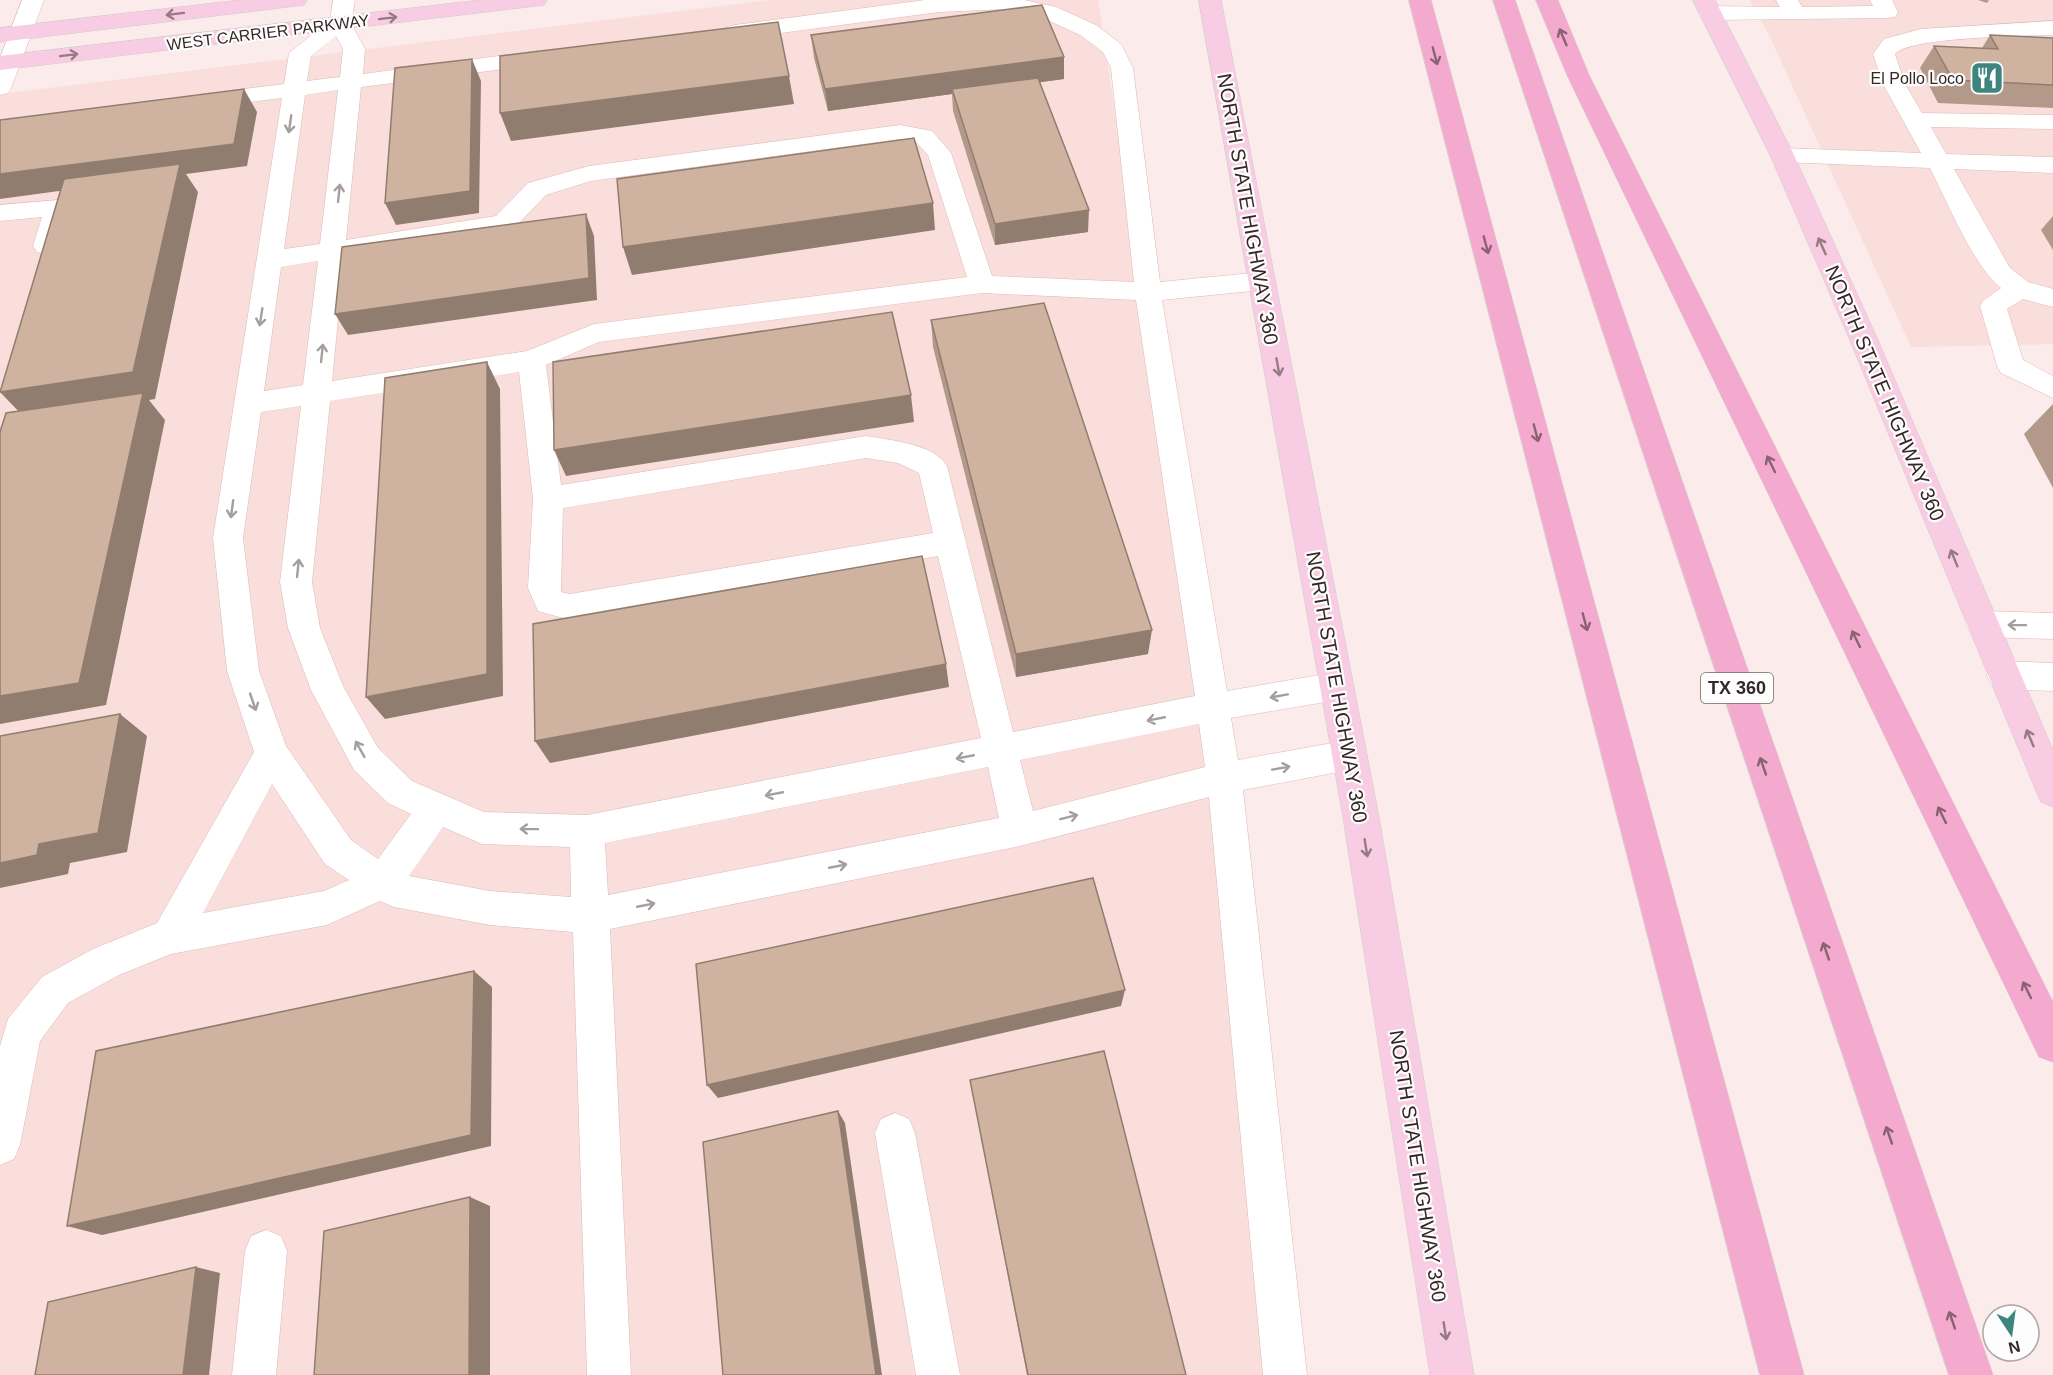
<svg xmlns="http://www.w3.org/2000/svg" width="2053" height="1375" viewBox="0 0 2053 1375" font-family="Arial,sans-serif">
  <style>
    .built { fill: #fadedc }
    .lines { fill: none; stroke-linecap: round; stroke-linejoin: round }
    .minor-casing { stroke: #ddb8b6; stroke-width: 1 }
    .major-casing { stroke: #cfcbcb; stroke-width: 1 }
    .highway-casing { stroke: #cfcbcb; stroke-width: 1 }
    .minor { fill: #fff; fill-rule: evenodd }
    .major { fill: #f8cce2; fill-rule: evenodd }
    .highway { fill: #f3aace; fill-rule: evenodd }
    .wall { fill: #b29989 }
    .shaded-wall { fill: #917d6f }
    .building { fill: #cfb29f; stroke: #917d6f; stroke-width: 1.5 }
    .oneway { stroke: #967a84 }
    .oneway2 { stroke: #8a6272 }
    .oneway3 { stroke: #a49e9d }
    .labels { text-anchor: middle; stroke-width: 4.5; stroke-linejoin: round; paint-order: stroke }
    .far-street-label { font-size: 16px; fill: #352726; stroke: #fdfdfd }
    .far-poi-label { font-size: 16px; fill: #352726; stroke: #fdfdfd; text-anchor: end }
    .shield { fill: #fdfdfd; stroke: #716766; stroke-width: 1.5 }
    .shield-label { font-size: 18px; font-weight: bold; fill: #352726 }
    .street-label { font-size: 20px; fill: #352726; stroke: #fdfdfd }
  </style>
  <rect width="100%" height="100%" fill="#fbebea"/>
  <path class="built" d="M 770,0 L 1098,0 L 1306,1375 L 0,1375 L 0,94 Z
    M 1750,0 L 2053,0 L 2053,344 L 1911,347 L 1770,37 Z"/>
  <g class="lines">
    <defs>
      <path id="minor" d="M 22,0 L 44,0 L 11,88 L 8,93 L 0,95 L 0,58 Z
        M 333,0 L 355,0 L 351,23 L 365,49 L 363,74 L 544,50 L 552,52 L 555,57 L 552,62 L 544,64 L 361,87 L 346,240 L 496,216 L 528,183 L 589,166 L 900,125 L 932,131 L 951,153 L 992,276 L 1134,282 L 1111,68 L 1103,52 L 1080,35 L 1041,17 L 1009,9 L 939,12 L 735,39 L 727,37 L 724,32 L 727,27 L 735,25 L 925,0 L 1024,0 L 1056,7 L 1096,25 L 1121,44 L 1133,68 L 1160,282 L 1262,272 L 1271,275 L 1275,281 L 1271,287 L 1262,290 L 1162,300 L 1227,691 L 1337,672 L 1349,676 L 1353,686 L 1349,696 L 1337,700 L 1231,718 L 1238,760 L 1349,740 L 1361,744 L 1366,755 L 1361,766 L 1349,770 L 1243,790 L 1307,1375 L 1263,1375 L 1209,797 L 1020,846 L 610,929 L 631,1375 L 587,1375 L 573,932 L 490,925 L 394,907 L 380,901 L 327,925 L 171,954 L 119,975 L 68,1003 L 40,1041 L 20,1145 L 14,1159 L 0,1165 L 0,1046 L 8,1019 L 42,977 L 93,949 L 157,923 L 254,752 L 227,671 L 213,538 L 282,98 L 203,108 L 195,106 L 191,101 L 195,96 L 203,94 L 284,84 L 289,53 L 330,20 ZM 336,36 L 343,49 L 340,77 L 307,81 L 311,56 ZM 338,90 L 320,244 L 284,249 L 305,95 ZM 900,139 L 916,142 L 928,155 L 967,277 L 594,324 L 527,351 L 332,381 L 344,257 L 513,229 L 546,195 L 591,181 ZM 318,261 L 303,385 L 264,391 L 281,267 ZM 982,293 L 1136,300 L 1195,696 L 1013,732 L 947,466 C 935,444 889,440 866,436 L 561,485 L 546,365 L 599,342 ZM 519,372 L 533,499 L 528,588 L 538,611 L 570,620 L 938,556 L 981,738 L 587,815 L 484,812 L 412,781 L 378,748 L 343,686 L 320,628 L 312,582 L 330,401 ZM 301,406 L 280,582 L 288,628 L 311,690 L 354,770 L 388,803 L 411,814 L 378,859 L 351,840 L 286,746 L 259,671 L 243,538 L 261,412 ZM 866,458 L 898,463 L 919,473 L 933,533 L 570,594 L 561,592 L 563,508 ZM 1199,724 L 1205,767 L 1033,811 L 1020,760 ZM 988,767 L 999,818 L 608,895 L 605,843 ZM 272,784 L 325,864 L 349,880 L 324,891 L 203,913 ZM 443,827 L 482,844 L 570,847 L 571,897 L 490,891 L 409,876 Z
        M 1776,0 L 1798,0 L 1802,7 L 1873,6 L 1870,0 L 1892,0 L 1898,12 L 1895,17 L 1887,18 L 1710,20 L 1702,18 L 1699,13 L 1702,8 L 1710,6 L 1780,7 Z
        M 2053,21 L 2053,35 C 2025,36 1909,37 1895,54 L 1905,84 L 1922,113 L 2053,115 L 2053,129 L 1931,127 L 1946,154 L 2053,157 L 2053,173 L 1954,169 L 2010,268 L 2028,282 L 2053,289 L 2053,307 L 2023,299 L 2007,309 L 2023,360 L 2053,376 L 2053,398 L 2001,373 L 1997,366 L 1980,306 L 1984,300 L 2001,288 C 1972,264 1948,203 1930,168 L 1782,162 L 1773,160 L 1770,155 L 1773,150 L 1782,148 L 1921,153 L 1883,84 L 1873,54 L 1884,39 L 1921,29 Z
        M 58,200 L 67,202 L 70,208 L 55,252 L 46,254 L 37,252 L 33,246 L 42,217 L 0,221 L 0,205 Z
        M 1982,611 L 2053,613 L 2053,639 L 1982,637 L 1971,633 L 1966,624 L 1971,615 Z
        M 2003,661 L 2053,663 L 2053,691 L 2003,689 L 1991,685 L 1987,675 L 1991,665 Z
        M 895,1113 L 909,1119 L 915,1133 L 960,1375 L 916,1375 L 875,1133 L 881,1119 Z
        M 266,1230 L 281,1236 L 287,1251 L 276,1375 L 232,1375 L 245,1251 L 251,1236 Z"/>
      <path id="major" d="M 241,0 L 307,0 L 304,5 L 296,6 L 0,42 L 0,28 Z
        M 481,0 L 547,0 L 544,5 L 536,6 L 0,70 L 0,56 Z
        M 1199,0 L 1221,0 L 1379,817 L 1474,1375 L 1430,1375 L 1343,817 Z
        M 1693,0 L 1715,0 L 1794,155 L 1877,338 L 2053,750 L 2053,807 L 2041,802 L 2036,791 L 1849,338 L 1770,155 Z"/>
      <path id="highway" d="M 1409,0 L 1431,0 L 1804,1375 L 1760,1375 Z
        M 1493,0 L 1515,0 L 1993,1375 L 1949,1375 Z
        M 1536,0 L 1558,0 L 1589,75 L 2053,1002 L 2053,1062 L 2039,1057 L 1567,75 Z"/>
    </defs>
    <use href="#minor" class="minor-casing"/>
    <use href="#major" class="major-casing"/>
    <use href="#highway" class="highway-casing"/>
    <use href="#minor" class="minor"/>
    <use href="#major" class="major"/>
    <use href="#highway" class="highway"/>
  </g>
  <path class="wall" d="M 1978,0 L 1989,0 L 1987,3 Z
    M 811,35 L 1064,57 L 1064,79 L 1040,82 L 1088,232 L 995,245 L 953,111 L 952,94 L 828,111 L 814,58 Z
    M 1990,35 L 2053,38 L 2053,108 L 1938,103 L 1920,68 L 1934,46 L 1982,48 Z
    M 2053,216 L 2053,250 L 2041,230 Z
    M 931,320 L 1148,654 L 1016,677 L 933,347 Z
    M 2053,404 L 2053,488 L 2024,434 Z
    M 970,1080 L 1186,1375 L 1027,1375 Z"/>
  <path class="shaded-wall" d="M 1064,57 L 1064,79 L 954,94 L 952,89 L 952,94 L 828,111 L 825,89 Z
    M 472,59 L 481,81 L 479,213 L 396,225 L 385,203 Z
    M 789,76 L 794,104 L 511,141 L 500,113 Z
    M 244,89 L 257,112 L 247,166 L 186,174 L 198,192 L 155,399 L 149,400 L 165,420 L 106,705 L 0,724 L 0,696 L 25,418 L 0,392 L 177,175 L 0,199 L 0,174 Z
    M 933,203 L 935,230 L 632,275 L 623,247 Z
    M 1089,210 L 1088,232 L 995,245 L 995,224 Z
    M 586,214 L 594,236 L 597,300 L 348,335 L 335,314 Z
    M 487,362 L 500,389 L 503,696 L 385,719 L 366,697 Z
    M 911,395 L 914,422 L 566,476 L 554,450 Z
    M 1152,630 L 1148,654 L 1016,677 L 1016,654 Z
    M 946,664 L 949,687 L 550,763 L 535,741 Z
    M 120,714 L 147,736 L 127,852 L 70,863 L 68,874 L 0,888 L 0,863 Z
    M 474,971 L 492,987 L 491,1146 L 102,1235 L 67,1226 Z
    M 1125,990 L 1121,1006 L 718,1098 L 707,1085 Z
    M 838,1111 L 845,1123 L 882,1375 L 876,1375 Z
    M 470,1197 L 490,1206 L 490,1375 L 469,1375 Z
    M 196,1267 L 220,1273 L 209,1375 L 183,1375 Z"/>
  <path class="building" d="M 1042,5 L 1064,57 L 825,89 L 811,35 Z
    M 778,22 L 789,76 L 500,113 L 500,56 Z
    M 1990,35 L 2053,38 L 2053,85 L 1953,80 L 1934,46 L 1998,49 Z
    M 472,59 L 470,191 L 385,203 L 395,68 Z
    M 1038,78 L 1089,210 L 995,224 L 952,89 Z
    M 244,89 L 234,144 L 0,174 L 0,120 Z
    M 914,138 L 933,203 L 623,247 L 617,179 Z
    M 180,164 L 133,372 L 0,392 L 64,179 Z
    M 586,214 L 589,278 L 335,314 L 342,247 Z
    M 1044,303 L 1152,630 L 1016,654 L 931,320 Z
    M 892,312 L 911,395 L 554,450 L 553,362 Z
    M 487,362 L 487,674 L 366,697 L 385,378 Z
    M 143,393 L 79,683 L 0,696 L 0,432 L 6,413 Z
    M 922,556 L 946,664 L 535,741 L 533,624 Z
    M 120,714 L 98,833 L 39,844 L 37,855 L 0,863 L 0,736 Z
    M 1093,878 L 1125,990 L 707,1085 L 696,964 Z
    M 474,971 L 471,1135 L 67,1226 L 96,1051 Z
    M 1104,1051 L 1186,1375 L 1028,1375 L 970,1080 Z
    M 838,1111 L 876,1375 L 723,1375 L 703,1142 Z
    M 470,1197 L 469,1375 L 314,1375 L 324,1231 Z
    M 196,1267 L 183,1375 L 35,1375 L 48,1302 Z"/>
  <defs><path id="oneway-shaft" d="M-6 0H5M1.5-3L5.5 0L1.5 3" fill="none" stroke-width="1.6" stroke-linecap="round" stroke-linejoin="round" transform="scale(1.5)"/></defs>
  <g class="oneway">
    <use href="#oneway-shaft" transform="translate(175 14) rotate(173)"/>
    <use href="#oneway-shaft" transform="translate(388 18) rotate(-7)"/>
    <use href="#oneway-shaft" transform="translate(69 55) rotate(-7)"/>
    <use href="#oneway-shaft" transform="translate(1822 246) rotate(-114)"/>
    <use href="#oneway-shaft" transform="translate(1278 367) rotate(80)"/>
    <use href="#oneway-shaft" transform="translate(1954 558) rotate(-112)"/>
    <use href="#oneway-shaft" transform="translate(2030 738) rotate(-113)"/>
    <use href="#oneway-shaft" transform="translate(1366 848) rotate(81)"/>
    <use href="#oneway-shaft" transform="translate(1445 1331) rotate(81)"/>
  </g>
  <g class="oneway2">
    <use href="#oneway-shaft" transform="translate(1563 37) rotate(-113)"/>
    <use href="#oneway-shaft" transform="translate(1435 56) rotate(75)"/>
    <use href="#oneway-shaft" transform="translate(1486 245) rotate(75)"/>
    <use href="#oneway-shaft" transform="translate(1536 433) rotate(75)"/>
    <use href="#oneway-shaft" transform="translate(1771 464) rotate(-116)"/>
    <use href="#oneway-shaft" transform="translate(1585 622) rotate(75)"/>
    <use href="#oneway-shaft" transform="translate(1856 639) rotate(-116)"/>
    <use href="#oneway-shaft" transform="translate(1763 766) rotate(-109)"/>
    <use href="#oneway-shaft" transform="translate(1942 815) rotate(-116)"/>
    <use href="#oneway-shaft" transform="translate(1826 951) rotate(-109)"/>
    <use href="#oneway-shaft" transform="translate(2027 990) rotate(-116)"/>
    <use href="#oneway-shaft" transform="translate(1889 1135) rotate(-109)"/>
    <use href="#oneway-shaft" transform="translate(1952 1320) rotate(-109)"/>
  </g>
  <g class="oneway3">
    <use href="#oneway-shaft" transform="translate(290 124) rotate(98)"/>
    <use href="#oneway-shaft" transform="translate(339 193) rotate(-84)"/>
    <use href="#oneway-shaft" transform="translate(261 317) rotate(99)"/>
    <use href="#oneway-shaft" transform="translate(322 353) rotate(-84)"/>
    <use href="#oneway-shaft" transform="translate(232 509) rotate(98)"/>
    <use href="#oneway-shaft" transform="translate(298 568) rotate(-84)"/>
    <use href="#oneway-shaft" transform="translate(2017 625) rotate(-179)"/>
    <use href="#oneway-shaft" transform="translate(1279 696) rotate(170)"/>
    <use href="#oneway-shaft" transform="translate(253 702) rotate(71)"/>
    <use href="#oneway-shaft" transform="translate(1156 719) rotate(169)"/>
    <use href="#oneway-shaft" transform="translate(360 749) rotate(-119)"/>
    <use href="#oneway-shaft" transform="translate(965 757) rotate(169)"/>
    <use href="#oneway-shaft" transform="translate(1281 768) rotate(-10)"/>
    <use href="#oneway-shaft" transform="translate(774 794) rotate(169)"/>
    <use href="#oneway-shaft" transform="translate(1069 817) rotate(-14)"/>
    <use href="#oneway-shaft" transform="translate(529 829) rotate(-179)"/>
    <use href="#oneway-shaft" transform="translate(838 866) rotate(-11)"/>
    <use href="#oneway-shaft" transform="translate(646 905) rotate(-11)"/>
  </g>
  <defs>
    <symbol id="restaurant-square" viewBox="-11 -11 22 22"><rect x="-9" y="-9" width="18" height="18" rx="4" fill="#3e857f" stroke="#fdfdfd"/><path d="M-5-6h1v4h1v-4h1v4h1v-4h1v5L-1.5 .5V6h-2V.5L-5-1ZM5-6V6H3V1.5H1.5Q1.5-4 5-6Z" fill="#fff"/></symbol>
  </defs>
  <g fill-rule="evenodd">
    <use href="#restaurant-square" x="1968" y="59" width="38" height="38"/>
  </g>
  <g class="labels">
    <g class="far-street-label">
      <text transform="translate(268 32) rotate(-7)" y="6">WEST CARRIER PARKWAY</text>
    </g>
    <g class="far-poi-label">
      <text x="1964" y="84">El Pollo Loco</text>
    </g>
    <rect class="shield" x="1701" y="673" width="72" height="30" rx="4.5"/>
    <g class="shield-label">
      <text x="1737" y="694">TX 360</text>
    </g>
    <g class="street-label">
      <text transform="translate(1248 209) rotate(80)" y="7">NORTH STATE HIGHWAY 360</text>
      <text transform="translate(1885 393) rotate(67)" y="7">NORTH STATE HIGHWAY 360</text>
      <text transform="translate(1337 687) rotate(80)" y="7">NORTH STATE HIGHWAY 360</text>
      <text transform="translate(1418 1166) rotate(81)" y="7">NORTH STATE HIGHWAY 360</text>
    </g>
  </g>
  <g transform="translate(2011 1333) rotate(167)"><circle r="28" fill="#fdfdfd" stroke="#ada7a7" stroke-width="1.5"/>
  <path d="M0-4.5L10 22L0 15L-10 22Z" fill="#3e857f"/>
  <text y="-9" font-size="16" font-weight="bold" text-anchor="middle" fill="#352726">N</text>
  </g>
</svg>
